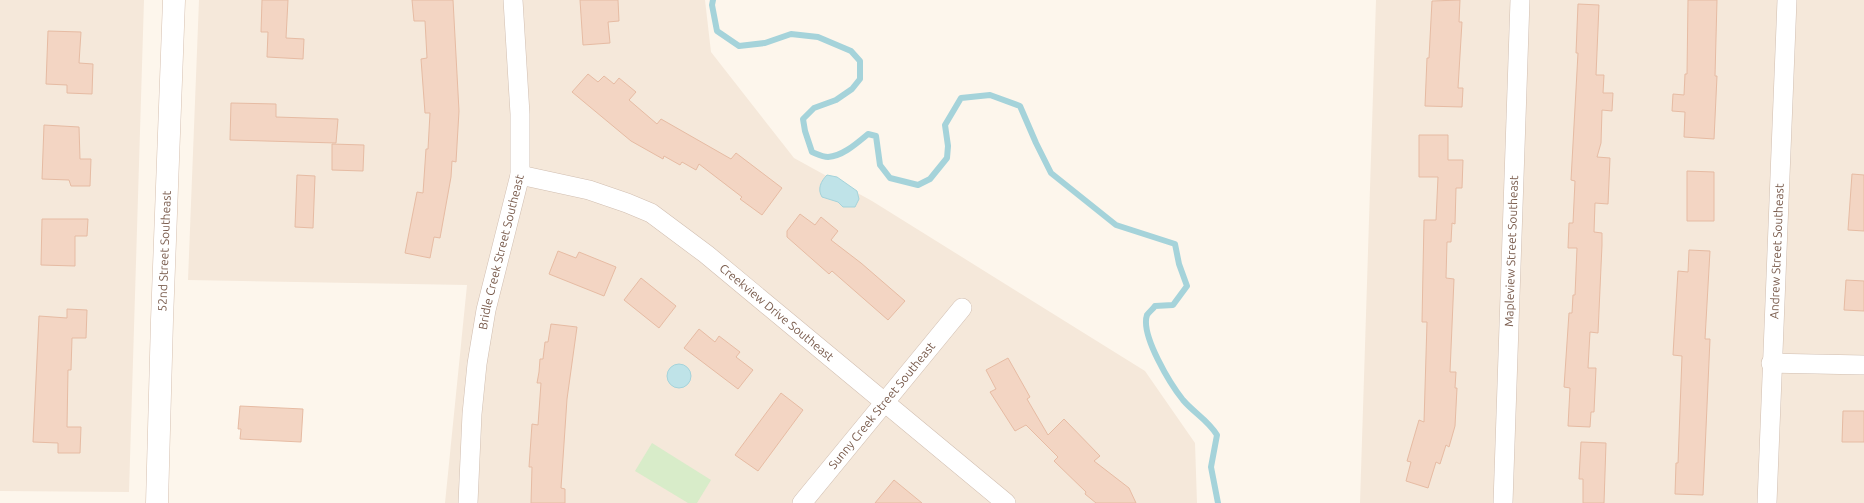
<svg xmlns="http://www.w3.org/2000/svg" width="1864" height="503" viewBox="0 0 1864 503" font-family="Ubuntu,sans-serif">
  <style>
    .residential { fill: #f5e8da }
    .green { fill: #d8ecc9 }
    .water { fill: #bfe3e8; stroke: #a5d3da }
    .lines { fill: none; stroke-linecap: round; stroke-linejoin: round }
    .stream { stroke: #a5d3da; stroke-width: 6 }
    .building { fill: #f3d5c3; stroke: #e6bba3 }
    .street-casing { stroke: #d1beb0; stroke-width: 20 }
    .secondary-casing { stroke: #d6c0b0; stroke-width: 23 }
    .street { stroke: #fff; stroke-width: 19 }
    .secondary { stroke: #fff; stroke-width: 22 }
    .labels { text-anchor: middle; stroke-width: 4; stroke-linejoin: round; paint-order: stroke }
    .street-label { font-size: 12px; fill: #7a5c4d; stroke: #fffaf3 }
  </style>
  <rect width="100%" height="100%" fill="#fdf6ec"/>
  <path class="residential" d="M 0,0 L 144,0 L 129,492 L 0,491 Z
    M 199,0 L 705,0 L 711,52 L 794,158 L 872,201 L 1145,371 L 1195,443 L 1197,503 L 445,503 L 467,285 L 188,280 Z
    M 1376,0 L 1864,0 L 1864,503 L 1360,503 Z"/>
  <path class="green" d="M 652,443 L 711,480 L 697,503 L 688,503 L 635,471 Z"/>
  <path class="water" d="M 827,175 L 837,177 L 857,191 L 859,199 L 855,207 L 843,207 L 838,202 L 822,197 C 817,189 821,181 827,175 Z
    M667 376a12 12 0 1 1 24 0a12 12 0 1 1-24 0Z"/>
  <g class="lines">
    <path class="stream" d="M 713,0 L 712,5 L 717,31 L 739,46 L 765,43 L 791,34 L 818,37 L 851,51 L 860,61 L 860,79 L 852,89 L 836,100 L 814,108 L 803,119 L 805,131 L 812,152 C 817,154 823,157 828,157 C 843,156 857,143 868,134 L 876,136 L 880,165 L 890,178 L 918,185 L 930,179 L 947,158 L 948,146 L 945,125 L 961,98 L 990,95 L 1020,106 L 1036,143 L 1051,173 L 1116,225 L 1175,244 L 1179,264 L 1187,286 L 1173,305 L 1155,306 C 1153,309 1149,312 1147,315 C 1140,335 1171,385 1183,400 C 1194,413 1208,420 1217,435 L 1211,467 L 1218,503"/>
  </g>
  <path class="building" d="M 262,0 L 288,0 L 286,38 L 304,39 L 303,59 L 267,57 L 268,32 L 261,32 Z
    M 412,0 L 453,0 L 459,111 L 456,162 L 452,161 L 451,177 L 440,238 L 434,237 L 430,258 L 405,253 L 417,192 L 423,193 L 426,149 L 428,149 L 430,113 L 425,113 L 421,59 L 427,58 L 425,21 L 414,21 Z
    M 580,0 L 618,0 L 619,21 L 608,22 L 610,43 L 583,45 Z
    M 1460,0 L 1459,22 L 1462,22 L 1458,88 L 1463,88 L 1462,107 L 1425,106 L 1427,58 L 1429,58 L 1432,1 Z
    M 1688,0 L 1717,0 L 1715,76 L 1717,76 L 1714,139 L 1684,137 L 1685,112 L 1672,111 L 1673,94 L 1684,95 L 1685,74 L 1687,74 Z
    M 1578,4 L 1599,5 L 1596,75 L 1604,75 L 1603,93 L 1613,93 L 1612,111 L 1602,110 L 1601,143 L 1597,157 L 1610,158 L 1608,204 L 1595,203 L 1594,232 L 1602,233 L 1602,245 L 1598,333 L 1590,332 L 1588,368 L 1596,368 L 1594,412 L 1591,412 L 1590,427 L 1568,426 L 1570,388 L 1564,387 L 1569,313 L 1572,313 L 1573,295 L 1575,295 L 1577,248 L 1568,248 L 1569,223 L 1573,223 L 1575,181 L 1571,180 L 1578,53 L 1576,53 Z
    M 48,31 L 81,32 L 79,63 L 93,64 L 92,94 L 67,93 L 67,85 L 46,84 Z
    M 588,74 L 598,82 L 604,76 L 614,84 L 619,78 L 636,92 L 629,100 L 657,124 L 661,119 L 731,159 L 736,153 L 782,188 L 762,215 L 740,199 L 742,197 L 699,164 L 696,170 L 682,162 L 680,165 L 664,156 L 663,159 L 631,141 L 572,92 Z
    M 231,103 L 276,104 L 276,117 L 338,119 L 336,143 L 230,140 Z
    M 44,125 L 79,127 L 80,159 L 91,159 L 90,186 L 71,186 L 69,180 L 42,179 Z
    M 1419,135 L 1448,135 L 1448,160 L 1463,160 L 1462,188 L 1456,188 L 1455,224 L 1452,223 L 1451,242 L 1447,242 L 1446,278 L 1454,279 L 1450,372 L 1456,372 L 1455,388 L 1457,388 L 1455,426 L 1449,447 L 1446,445 L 1440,464 L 1436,462 L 1428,488 L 1406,481 L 1411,462 L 1407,461 L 1419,420 L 1424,422 L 1427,322 L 1422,322 L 1424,220 L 1436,220 L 1438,177 L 1419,177 Z
    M 332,144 L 364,145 L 363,171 L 332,170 Z
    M 1687,171 L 1714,172 L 1714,221 L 1687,221 Z
    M 1852,174 L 1864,175 L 1864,231 L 1848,230 Z
    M 297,175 L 315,176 L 313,228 L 295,227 Z
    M 800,214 L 815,225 L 821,217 L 838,231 L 831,240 L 861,263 L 905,301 L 888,320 L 832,271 L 829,274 L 787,237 L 787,231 Z
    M 42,219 L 88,219 L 87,236 L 75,236 L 75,266 L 41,265 Z
    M 1689,250 L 1710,251 L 1705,339 L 1710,339 L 1703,495 L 1675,494 L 1676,463 L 1678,463 L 1682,356 L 1673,355 L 1674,337 L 1678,271 L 1688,272 Z
    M 558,251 L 576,258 L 579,252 L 616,267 L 604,296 L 549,274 Z
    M 641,278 L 676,306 L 659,328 L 624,300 Z
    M 1846,280 L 1864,281 L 1864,311 L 1844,310 Z
    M 67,309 L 87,310 L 86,338 L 72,338 L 71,370 L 68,370 L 67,427 L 81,427 L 80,453 L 58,453 L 58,443 L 33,442 L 39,316 L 67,318 Z
    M 551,324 L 577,327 L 567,399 L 561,488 L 565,489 L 565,503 L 531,503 L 532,467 L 529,467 L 532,424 L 538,425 L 541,383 L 537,383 L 539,372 L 540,359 L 543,359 L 545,342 L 548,342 Z
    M 699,329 L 715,342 L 719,336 L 740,352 L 736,357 L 753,370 L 738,389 L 684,348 Z
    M 1008,358 L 1030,397 L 1027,399 L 1048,435 L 1064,419 L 1100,456 L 1094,461 L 1129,488 L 1136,503 L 1096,503 L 1085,494 L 1086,492 L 1054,461 L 1058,457 L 1026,425 L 1015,431 L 990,392 L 996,389 L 986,370 Z
    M 781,393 L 803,410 L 758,471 L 735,455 Z
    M 240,406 L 303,409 L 301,442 L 240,439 L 241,429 L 238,429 Z
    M 1843,411 L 1864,411 L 1864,442 L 1842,442 Z
    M 1581,442 L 1606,443 L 1604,503 L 1583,503 L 1583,479 L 1579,479 Z
    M 894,480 L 922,503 L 875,503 Z"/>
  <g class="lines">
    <defs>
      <g id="street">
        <path id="s1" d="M 520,175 L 589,190 L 627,203 L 651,213 L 706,254 L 1006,503"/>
        <path d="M 1771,363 L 1864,365"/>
        <path id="s2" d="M 468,503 L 472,414 L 477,364 L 486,310 L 520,175 L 520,114 L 513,0"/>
        <path id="s3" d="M 802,503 L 962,308"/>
        <path id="s4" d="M 1503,503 L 1520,0"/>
        <path id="s5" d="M 1767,503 L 1787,0"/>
      </g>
      <g id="secondary">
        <path id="s6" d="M 157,503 L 162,320 L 174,0"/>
      </g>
    </defs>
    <use href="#street" class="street-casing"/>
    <use href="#secondary" class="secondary-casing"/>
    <use href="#street" class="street"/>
    <use href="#secondary" class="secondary"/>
  </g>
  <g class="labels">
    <g class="street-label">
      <text dy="4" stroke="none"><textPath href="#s6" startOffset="252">52nd Street Southeast</textPath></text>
      <text dy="4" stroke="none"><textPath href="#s5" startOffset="252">Andrew Street Southeast</textPath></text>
      <text dy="4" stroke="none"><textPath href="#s2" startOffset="254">Bridle Creek Street Southeast</textPath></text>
      <text dy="4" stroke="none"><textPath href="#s4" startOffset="252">Mapleview Street Southeast</textPath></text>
      <text dy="4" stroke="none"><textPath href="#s1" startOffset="297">Creekview Drive Southeast</textPath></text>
      <text dy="4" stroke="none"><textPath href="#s3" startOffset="126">Sunny Creek Street Southeast</textPath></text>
    </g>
  </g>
</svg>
